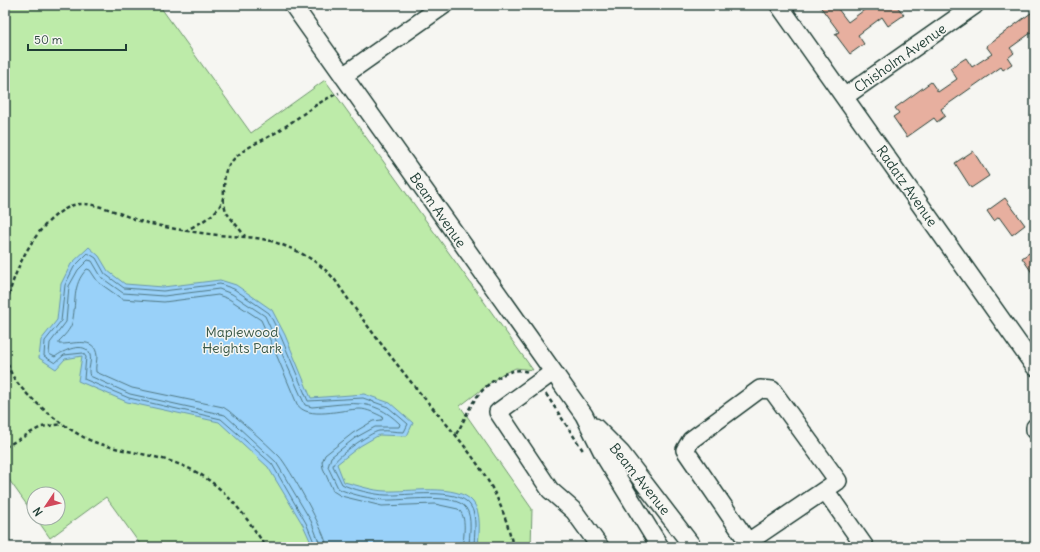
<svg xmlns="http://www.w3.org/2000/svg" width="1040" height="552" viewBox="0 0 1040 552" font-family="Delius,sans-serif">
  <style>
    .green { fill: #bdeba9; stroke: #6e946e }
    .water { fill: #99d1f9; stroke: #6896aa }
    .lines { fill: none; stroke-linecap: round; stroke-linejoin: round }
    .shore { stroke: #507883; stroke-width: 1 }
    .building { fill: #e7af9f; stroke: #1f3d34 }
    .minor-casing { stroke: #1f3d34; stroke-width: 20 }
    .path { stroke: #1f3d34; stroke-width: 2.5; stroke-dasharray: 4 3; stroke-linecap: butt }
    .minor { stroke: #f6f6f2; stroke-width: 17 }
    .labels { text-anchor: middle; stroke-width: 3; stroke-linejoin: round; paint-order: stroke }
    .street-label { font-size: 14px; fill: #1f3d34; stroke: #f6f6f2 }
    .park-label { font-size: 14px; fill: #375746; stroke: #f6f6f2 }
  </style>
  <rect width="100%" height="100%" fill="#f6f6f2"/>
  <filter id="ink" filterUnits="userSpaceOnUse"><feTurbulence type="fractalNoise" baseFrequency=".025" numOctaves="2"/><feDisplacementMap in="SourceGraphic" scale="8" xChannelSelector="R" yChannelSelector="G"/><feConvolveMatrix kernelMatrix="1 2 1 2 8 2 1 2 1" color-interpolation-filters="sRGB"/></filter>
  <g filter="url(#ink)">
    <path class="green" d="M 5,5 L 159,5 L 251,133 L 325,80 L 533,370 L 516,368 L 502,374 L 460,406 L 532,509 L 531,547 L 142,547 L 106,497 L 50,538 L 36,518 L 58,518 L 58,494 L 34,494 L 34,515 L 5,474 Z"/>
    <path class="water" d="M 89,247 L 99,256 L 108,271 L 125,284 L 163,287 L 220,280 L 236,285 L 272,310 L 285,335 L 311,398 L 364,394 L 390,403 L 413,423 L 407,436 L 379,435 L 360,446 L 337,464 L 344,482 C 357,485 373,491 386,491 C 407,492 458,483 473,502 C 482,513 479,534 478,547 L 313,547 L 303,525 L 268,467 L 219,422 L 127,402 L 78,381 L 82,356 L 65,359 L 56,369 L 39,358 L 41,340 L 57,320 L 61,284 L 71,264 Z"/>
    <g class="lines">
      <path class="shore" d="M 316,547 L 306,523 L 272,464 L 221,419 L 129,398 L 84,379 L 86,357 L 83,353 L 64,355 L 55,363 L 44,356 L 45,341 L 61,321 L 65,285 L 74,267 L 88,253 L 96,258 L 105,274 L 124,288 L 163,291 L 220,284 L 234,289 L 269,313 L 281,337 L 308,401 L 363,398 L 388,407 L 408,424 L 404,432 C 396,432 387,430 379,431 C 371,432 333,458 333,466 L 342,484 C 350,489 376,495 386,495 C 405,496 458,487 470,505 C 478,516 474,534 474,547
        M 321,547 L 311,521 L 276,462 L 225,415 L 130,394 L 90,376 C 87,370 92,362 90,355 C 86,340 62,351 55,357 L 49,354 L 50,343 L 66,322 L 69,286 L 78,270 L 88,260 L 92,261 L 102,278 L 123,293 L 164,296 L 219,289 L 232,294 L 265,316 L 305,405 L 312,407 C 348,404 372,396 400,424 L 399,427 L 375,427 L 355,438 L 331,457 L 328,467 L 338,488 C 345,493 375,500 385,500 C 402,501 455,492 466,508 C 473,518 469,535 469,547
        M 327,547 C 327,535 288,465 279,456 C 263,440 245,425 229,411 L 223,407 L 132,388 L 96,372 C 95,367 97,361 97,356 C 95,335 72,345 59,344 L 59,341 C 64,336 70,330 72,323 C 77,304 71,285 87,269 L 90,270 L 98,282 L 122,299 L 164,302 L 218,295 L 229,299 L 261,320 L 271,342 L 297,404 C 307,421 343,409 360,409 C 367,409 377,414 383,417 L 382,420 L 373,421 L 353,433 L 325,455 L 322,462 L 323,468 L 333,491 L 341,496 L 382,506 L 435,504 L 458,509 C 468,517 463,536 463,547"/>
    </g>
    <path class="building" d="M 819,5 L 835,5 L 848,22 L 871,5 L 896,5 L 904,15 L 888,26 L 882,17 L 858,35 L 864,44 L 850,54 L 835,34 L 839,32 Z
      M 1035,10 L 1035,30 L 1010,48 L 1014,53 L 1008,58 L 1012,64 L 1003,70 L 1001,67 L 941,109 L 945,116 L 937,122 L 934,118 L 907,137 L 893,117 L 899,113 L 895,108 L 931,82 L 938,92 L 957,79 L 950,68 L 966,58 L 972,67 L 992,54 L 986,46 Z
      M 973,151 L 989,176 L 971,188 L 955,163 Z
      M 1005,198 L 1025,225 L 1012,235 L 999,217 L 994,221 L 987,211 Z
      M 1035,249 L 1035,277 L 1022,258 Z"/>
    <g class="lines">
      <defs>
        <path id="minor" d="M 293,5 L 584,415 L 605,457 L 660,547
          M 779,5 L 1035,367
          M 343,76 L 444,5
          M 844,97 L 975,5
          M 553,372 L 498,412 L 550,490 L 574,511 L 600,547
          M 760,389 L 772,390 L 838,481 L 748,542 L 685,450 L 691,440 Z
          M 595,427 L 621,453 L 693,547
          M 1035,427 L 1035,430
          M 825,490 L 865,547"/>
      </defs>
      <use href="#minor" class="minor-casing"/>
      <path class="path" d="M 223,199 L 226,212 L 245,236
        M 185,231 C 198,224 220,214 223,198 C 226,184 221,172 232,161 C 244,147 265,140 280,130 C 300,117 317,102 339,93
        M 5,316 C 9,278 34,222 71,206 C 89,198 122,215 140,221 C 166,228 191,232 218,235 C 237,237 256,236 274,242 C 298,250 319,261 335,280 C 360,317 387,352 415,387 C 458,439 499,477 513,547
        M 5,350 C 7,361 9,372 16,381 C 30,401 74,436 97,443 C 131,454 165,455 196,472 C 227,489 247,518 266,547
        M 546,394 L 584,452
        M 456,434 C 463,424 466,414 472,404 C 482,387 508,364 528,372
        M 5,447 L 41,427 L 63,424"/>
      <use href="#minor" class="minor"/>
    </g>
  </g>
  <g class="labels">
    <g class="street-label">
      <text transform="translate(900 58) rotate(-35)" y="5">Chisholm Avenue</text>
      <text transform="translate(907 186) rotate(55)" y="5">Radatz Avenue</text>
      <text transform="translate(438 210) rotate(55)" y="5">Beam Avenue</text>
      <text transform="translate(640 479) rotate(51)" y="5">Beam Avenue</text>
    </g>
    <g class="park-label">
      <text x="242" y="337">Maplewood<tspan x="242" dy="16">Heights Park</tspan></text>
    </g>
  </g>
  <rect width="1040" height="552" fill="none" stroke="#f6f6f2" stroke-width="20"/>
  <rect x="10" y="10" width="1020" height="532" fill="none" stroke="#1f3d34" stroke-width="1.5" filter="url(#ink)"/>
  <g transform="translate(46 506) rotate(235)"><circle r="19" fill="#f6f6f2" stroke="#a0aca6"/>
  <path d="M0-3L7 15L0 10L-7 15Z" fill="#d1495b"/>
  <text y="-6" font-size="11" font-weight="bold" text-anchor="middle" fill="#1f3d34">N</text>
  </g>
  <path d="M28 44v6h98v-6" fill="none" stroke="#1f3d34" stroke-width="2"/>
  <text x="34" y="44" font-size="12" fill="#1f3d34" stroke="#f6f6f2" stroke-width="3" paint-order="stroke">50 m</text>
</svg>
